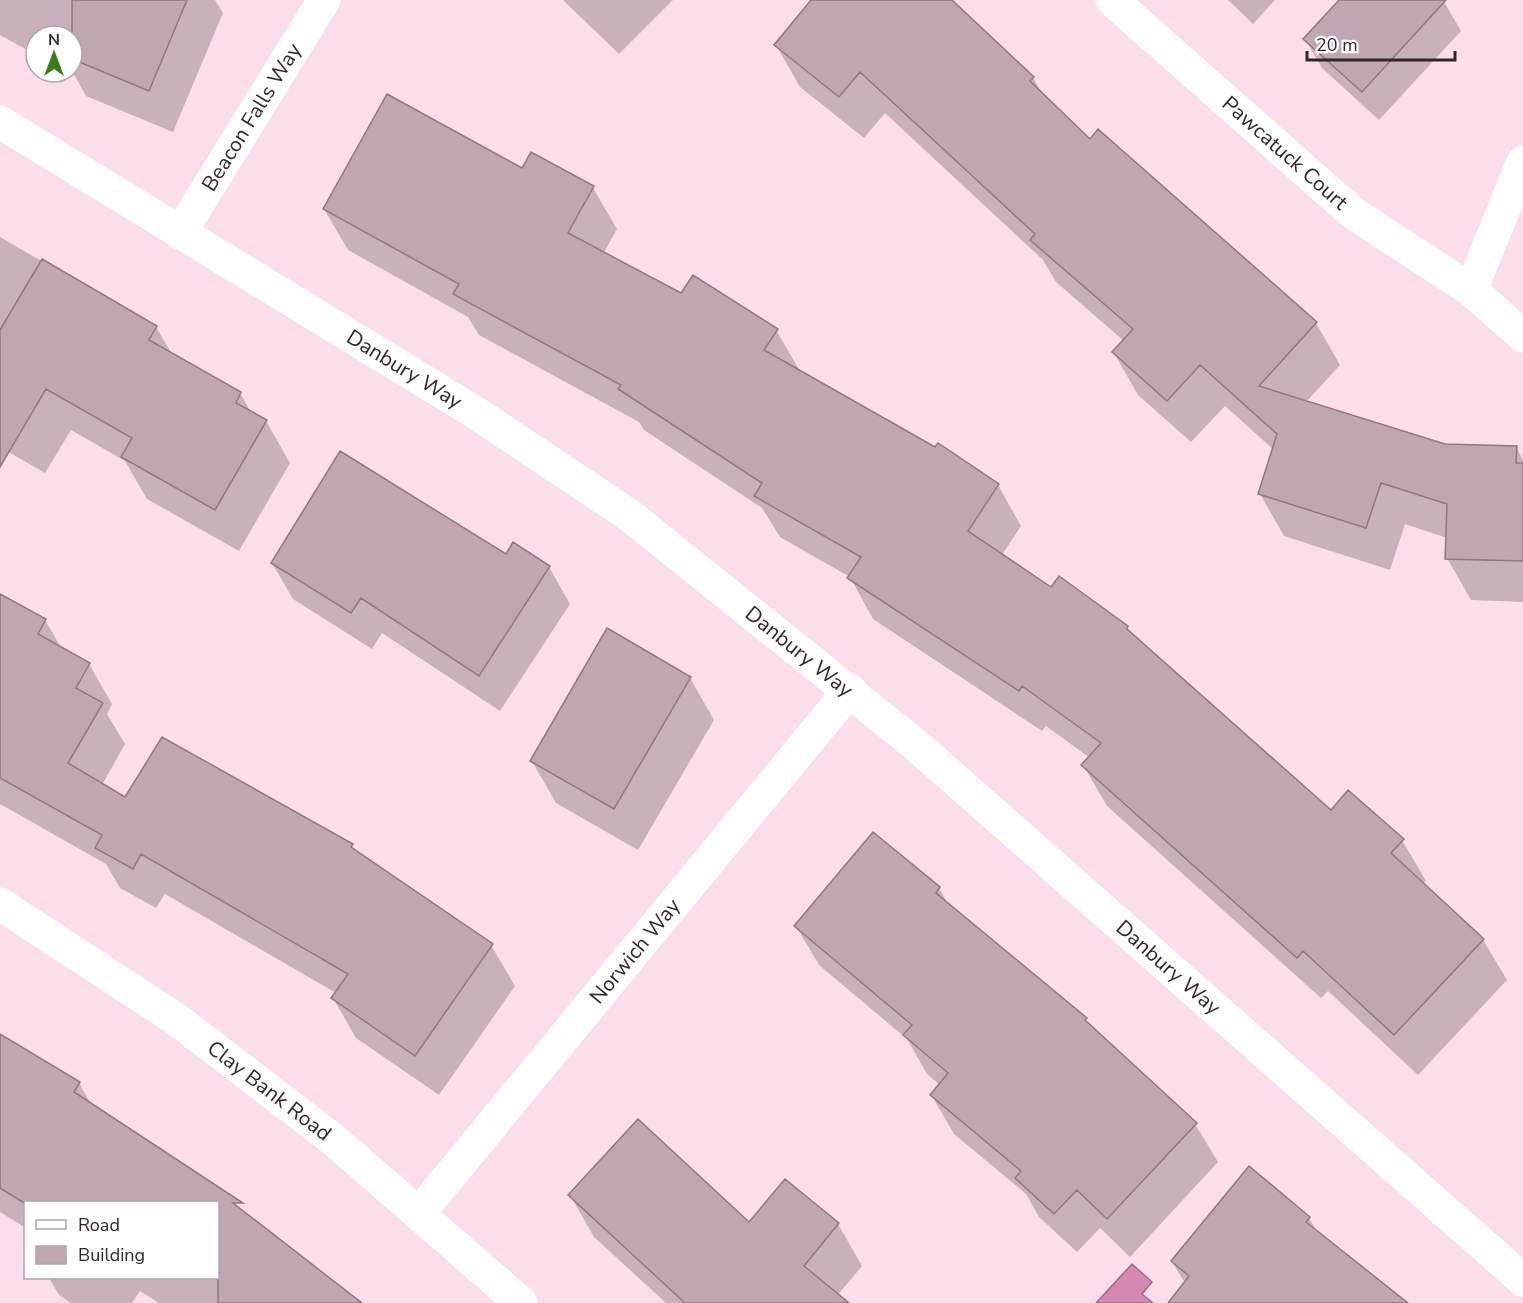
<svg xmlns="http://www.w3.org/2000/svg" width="1523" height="1303" viewBox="0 0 1523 1303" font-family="'Nunito Sans',sans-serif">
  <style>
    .water { fill: #d389b1; stroke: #a26b89; stroke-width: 1.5 }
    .shadow { fill: #0003 }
    .building { fill: #c0a6b3; stroke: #917784; stroke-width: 1.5 }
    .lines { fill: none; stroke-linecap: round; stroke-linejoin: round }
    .minor { stroke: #fff; stroke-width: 33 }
    .labels { text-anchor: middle; stroke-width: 4.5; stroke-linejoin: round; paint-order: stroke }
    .street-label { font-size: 21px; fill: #30262b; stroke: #fff }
  </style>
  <rect width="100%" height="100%" fill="#fadeec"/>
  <path class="water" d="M 1132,1264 L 1152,1282 L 1142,1294 L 1153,1303 L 1096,1303 Z"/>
  <path class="shadow" d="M 0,0 L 215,0 L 223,13 L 173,132 L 86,96 L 75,76 L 67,72 L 72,72 L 72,36 L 36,36 L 36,55 L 0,35 Z
    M 563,0 L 673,0 L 619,54 Z
    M 813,0 L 950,0 L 1033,78 L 1043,95 L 1090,141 L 1316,323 L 1340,365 L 1306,402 L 1444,445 L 1516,447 L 1523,460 L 1523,602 L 1471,600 L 1447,558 L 1447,538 L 1405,524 L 1390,570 L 1284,536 L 1260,494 L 1274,450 L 1225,406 L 1191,442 L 1138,395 L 1114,353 L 1124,341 L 1056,282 L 1043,260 L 885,113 L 864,138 L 800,87 L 776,45 Z
    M 1228,0 L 1275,0 L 1253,24 Z
    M 1341,0 L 1443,0 L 1461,31 L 1379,120 L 1322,68 L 1305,39 Z
    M 522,170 L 593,188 L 617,229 L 603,254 L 681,295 L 776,330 L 800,371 L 998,485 L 1021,526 L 1002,555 L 1051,589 L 1127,628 L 1132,635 L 1331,812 L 1402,840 L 1426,881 L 1423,884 L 1483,940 L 1507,980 L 1418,1075 L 1328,991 L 1321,998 L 1107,806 L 1083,765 L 1090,758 L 1046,726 L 1042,731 L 873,619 L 850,577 L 780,537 L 762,508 L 644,430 L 639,422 L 479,335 L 468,317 L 348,250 L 324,209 Z
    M 0,237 L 156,327 L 172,354 L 240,393 L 252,414 L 266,421 L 290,463 L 239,551 L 147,499 L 125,461 L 71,430 L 45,473 L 0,447 Z
    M 514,544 L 549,567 L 570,604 L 500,711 L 382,633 L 372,649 L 293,599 L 272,563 L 507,556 Z
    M 0,595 L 45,620 L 62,649 L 89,664 L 112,704 L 107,714 L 125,744 L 102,785 L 125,799 L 352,846 L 355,851 L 491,945 L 515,986 L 439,1095 L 356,1038 L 333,998 L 336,993 L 165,894 L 156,908 L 120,888 L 106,864 L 0,804 Z
    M 690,678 L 714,720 L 638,850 L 556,803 L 532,761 Z
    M 939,888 L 949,906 L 1085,1019 L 1090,1027 L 1195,1124 L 1218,1162 L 1130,1257 L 1100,1228 L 1077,1252 L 1039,1217 L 1026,1194 L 954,1134 L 932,1096 L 940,1085 L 927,1074 L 907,1039 L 819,965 L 796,926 Z
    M 0,1036 L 79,1083 L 92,1106 L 230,1196 L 237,1207 L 359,1303 L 159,1303 L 140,1291 L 132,1303 L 71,1303 L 59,1295 L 49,1278 L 218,1278 L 218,1202 L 26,1202 L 26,1228 L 0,1212 Z
    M 570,1195 L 749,1224 L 838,1224 L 862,1266 L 837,1296 L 846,1303 L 666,1303 L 594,1237 Z
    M 1309,1218 L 1319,1235 L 1405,1303 L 1181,1303 L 1185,1283 L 1172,1262 Z"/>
  <path class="building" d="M 72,0 L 187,0 L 149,91 L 72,59 Z
    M 811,0 L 952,0 L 1034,77 L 1030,81 L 1090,139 L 1098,129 L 1317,322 L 1259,386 L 1445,444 L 1517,446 L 1516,463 L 1523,463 L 1523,561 L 1445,559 L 1447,504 L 1381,483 L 1366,528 L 1258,494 L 1277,434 L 1200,365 L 1167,401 L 1112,352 L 1133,329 L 1030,240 L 1035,234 L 860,72 L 839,97 L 774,45 Z
    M 1339,0 L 1446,0 L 1362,92 L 1303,39 Z
    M 387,94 L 522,168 L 531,152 L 594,186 L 568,233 L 681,293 L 693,275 L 778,329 L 764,350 L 935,447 L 938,443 L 999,484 L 968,531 L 1051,587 L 1059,576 L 1128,626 L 1127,629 L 1331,810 L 1348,790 L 1404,839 L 1391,853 L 1484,939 L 1394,1035 L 1303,951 L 1297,958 L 1081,765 L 1101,743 L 1022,686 L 1019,691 L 847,578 L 861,557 L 754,496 L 762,483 L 618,389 L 621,385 L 453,294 L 459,284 L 323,209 Z
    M 42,259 L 157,326 L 149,340 L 241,392 L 236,403 L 267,420 L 215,510 L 121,457 L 132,438 L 46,389 L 0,467 L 0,330 Z
    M 340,451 L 506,554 L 513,542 L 550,566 L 479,676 L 361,598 L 351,613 L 271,563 Z
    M 0,594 L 46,619 L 38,634 L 90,663 L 76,688 L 103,703 L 68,763 L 125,797 L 162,737 L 353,844 L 351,847 L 493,944 L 415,1056 L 331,998 L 348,974 L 141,854 L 133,869 L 95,848 L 102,835 L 0,778 Z
    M 607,628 L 691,677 L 614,809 L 530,761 Z
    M 873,832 L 940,887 L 936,893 L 1087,1018 L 1085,1020 L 1197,1123 L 1107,1219 L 1077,1190 L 1054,1214 L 1015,1178 L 1021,1171 L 930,1095 L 948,1073 L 903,1035 L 912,1025 L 794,926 Z
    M 0,1034 L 80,1082 L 74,1092 L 243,1203 L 233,1203 L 362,1303 L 218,1303 L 218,1203 L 24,1203 L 0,1188 Z
    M 638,1119 L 749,1222 L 785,1179 L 839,1223 L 804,1266 L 849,1303 L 685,1303 L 568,1195 Z
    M 1249,1166 L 1310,1217 L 1306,1222 L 1408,1303 L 1168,1303 L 1189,1276 L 1171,1261 Z"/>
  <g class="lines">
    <g class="minor">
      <path id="s1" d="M 1112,0 L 1353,213 L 1471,290"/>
      <path id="s2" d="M 0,122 L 476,413 L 629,515 L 917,746 L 1523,1280"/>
      <path d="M 1523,162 L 1471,290 L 1523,336"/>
      <path id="s3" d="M 180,233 L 324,0"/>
      <path id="s4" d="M 0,904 L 176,1019 L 335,1141 L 521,1303"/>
      <path id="s5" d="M 420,1212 L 850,690"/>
    </g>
  </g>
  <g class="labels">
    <g class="street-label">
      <text dy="7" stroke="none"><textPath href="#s3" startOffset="136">Beacon Falls Way</textPath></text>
      <text dy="7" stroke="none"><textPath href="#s1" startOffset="231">Pawcatuck Court</textPath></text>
      <text dy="7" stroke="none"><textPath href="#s2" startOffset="474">Danbury Way</textPath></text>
      <text dy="7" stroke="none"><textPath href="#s2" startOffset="960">Danbury Way</textPath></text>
      <text dy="7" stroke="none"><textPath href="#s5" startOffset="338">Norwich Way</textPath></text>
      <text dy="7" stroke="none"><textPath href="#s2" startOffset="1446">Danbury Way</textPath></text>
      <text dy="7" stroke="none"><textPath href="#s4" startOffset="328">Clay Bank Road</textPath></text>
    </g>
  </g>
  <rect x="24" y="1201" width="195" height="78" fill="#ffffff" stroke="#aca8aa" stroke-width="1.5"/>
  <rect x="36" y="1220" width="30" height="9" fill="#ffffff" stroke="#aca8aa" stroke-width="1.5"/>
  <text x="78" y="1231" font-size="18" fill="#30262b">Road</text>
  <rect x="36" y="1246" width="30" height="18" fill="#c0a6b3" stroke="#aca8aa" stroke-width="1.5"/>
  <text x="78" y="1261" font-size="18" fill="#30262b">Building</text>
  <g transform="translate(54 54)"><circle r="28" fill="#ffffff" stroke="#aca8aa" stroke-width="1.5"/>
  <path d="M0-4.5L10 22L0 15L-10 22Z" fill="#3d7b18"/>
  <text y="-9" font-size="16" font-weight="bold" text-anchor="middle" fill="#30262b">N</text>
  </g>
  <path d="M1307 51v9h148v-9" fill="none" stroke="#30262b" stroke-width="3"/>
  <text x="1316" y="51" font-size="18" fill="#30262b" stroke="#ffffff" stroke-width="4.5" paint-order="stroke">20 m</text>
</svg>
